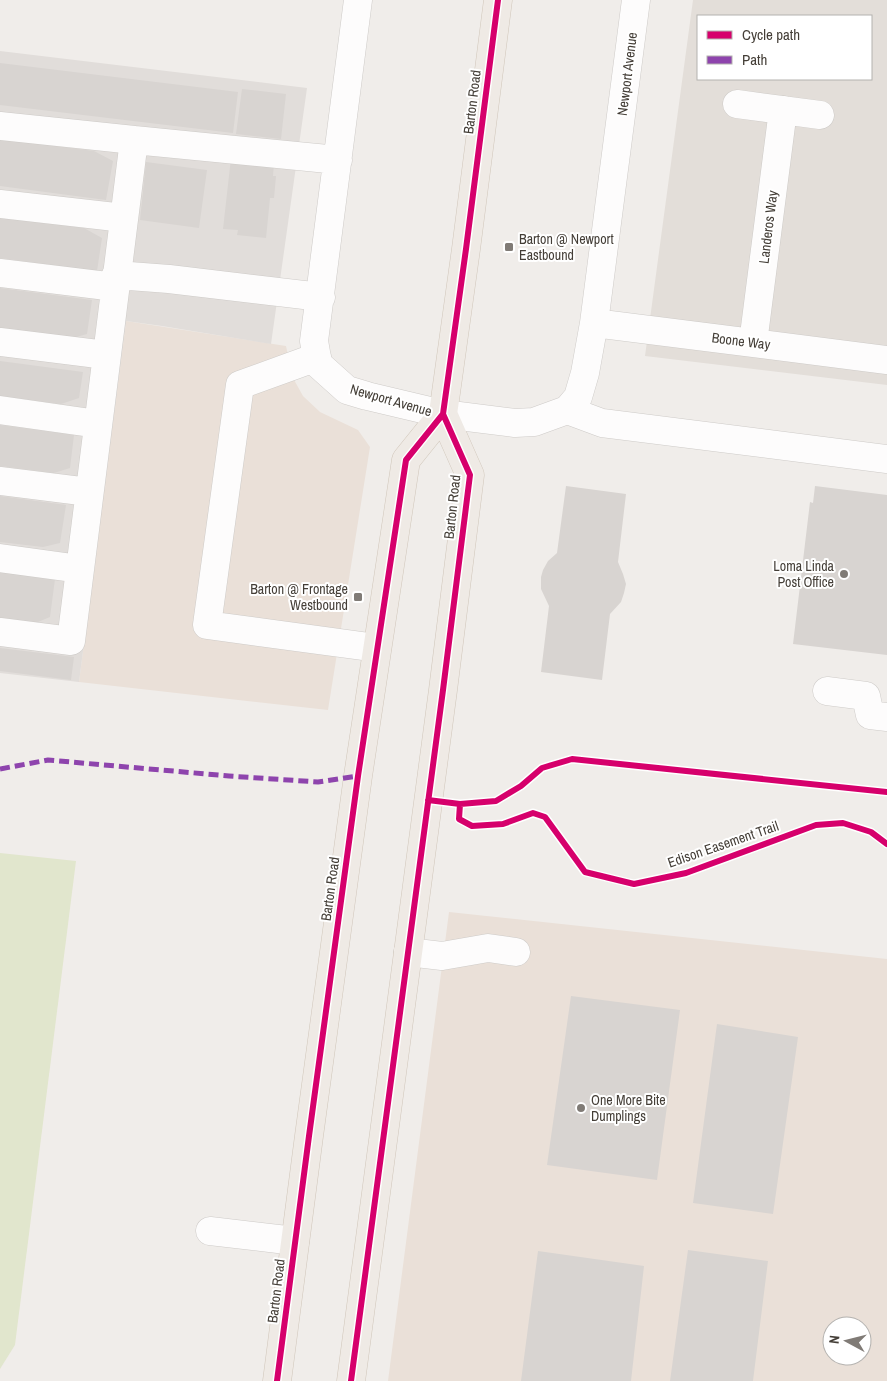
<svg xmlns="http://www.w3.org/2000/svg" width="887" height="1381" viewBox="0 0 887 1381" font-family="'Archivo Narrow',sans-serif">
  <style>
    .residential { fill: #e3ded9; fill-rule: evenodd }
    .commercial { fill: #eae0d8; fill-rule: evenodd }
    .industrial { fill: #e1ddda }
    .green { fill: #e1e6cd }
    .building { fill: #d8d4d1 }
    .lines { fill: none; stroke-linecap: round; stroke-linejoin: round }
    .minor-casing { stroke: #cecbc8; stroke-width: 29 }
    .major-casing { stroke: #d0c6ba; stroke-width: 29 }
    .minor { stroke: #fdfcfc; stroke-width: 28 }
    .major { stroke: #efeae5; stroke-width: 28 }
    .quiet { stroke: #8e44ad; stroke-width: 5; stroke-dasharray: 10 5; stroke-linecap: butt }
    .cycleway-casing { stroke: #fff; stroke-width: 9 }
    .cycleway { stroke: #d6006c; stroke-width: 6 }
    .poi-dot { fill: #807b76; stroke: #fff; stroke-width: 2 }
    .labels { text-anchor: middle; stroke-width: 4; stroke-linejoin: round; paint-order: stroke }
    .street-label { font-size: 14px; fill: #443e37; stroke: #fff }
    .poi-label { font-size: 14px; fill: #443e37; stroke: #fff; text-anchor: start }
  </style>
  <rect width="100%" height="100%" fill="#f0edea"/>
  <path class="residential" d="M 693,0 L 887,0 L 887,385 L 645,356 ZM 698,16 L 871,16 L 871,79 L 698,79 Z"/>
  <path class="commercial" d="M 126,321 L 286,346 L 293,378 L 303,396 L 320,412 L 358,430 L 370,447 L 328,710 L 79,682 Z
    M 449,912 L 887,959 L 887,1381 L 388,1381 ZM 832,1326 L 862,1326 L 862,1356 L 832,1356 Z"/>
  <path class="industrial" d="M 0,51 L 307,88 L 271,344 L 162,326 L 126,321 L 79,682 L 0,673 Z"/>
  <path class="green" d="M 0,853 L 76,861 L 15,1345 L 0,1369 Z"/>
  <path class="building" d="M 0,63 L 238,92 L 233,133 L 0,105 Z
    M 242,89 L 286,94 L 281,139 L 236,134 Z
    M 0,139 L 94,151 L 113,161 L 106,200 L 0,186 Z
    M 231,158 L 274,163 L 273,176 L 276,176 L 274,198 L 270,198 L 266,238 L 237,235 L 238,230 L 223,229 Z
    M 146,162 L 207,170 L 199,228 L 140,220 Z
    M 0,218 L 84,228 L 102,238 L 97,271 L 0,258 Z
    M 0,288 L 92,300 L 87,334 L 69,339 L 0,330 Z
    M 0,361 L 83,372 L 79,398 L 61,404 L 0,396 Z
    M 0,425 L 74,435 L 70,468 L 54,473 L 0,466 Z
    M 566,486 L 626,494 L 618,562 L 623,574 L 626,584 L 624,593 L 621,602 L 610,614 L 602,680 L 541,672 L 549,606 L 541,589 L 541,577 L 543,570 L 548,561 L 557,553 Z
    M 815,486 L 887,495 L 887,655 L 793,644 L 810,502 L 813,503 Z
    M 0,496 L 66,505 L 60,543 L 43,547 L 0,542 Z
    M 0,572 L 55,579 L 50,617 L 33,624 L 0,619 Z
    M 0,648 L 74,657 L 71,680 L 0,671 Z
    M 571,996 L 680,1010 L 657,1180 L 547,1165 Z
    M 717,1024 L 798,1037 L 773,1214 L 693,1203 Z
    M 688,1250 L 768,1261 L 753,1381 L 670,1381 Z
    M 538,1251 L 644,1266 L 631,1381 L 521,1381 Z"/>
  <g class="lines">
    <defs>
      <path id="minor" d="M 358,0 L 314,341 L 318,364 L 347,390 L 367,396 L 443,414 L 515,423 L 534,422 L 567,410 L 578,397 L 585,373 L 594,323 L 636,0
        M 737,104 L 820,115
        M 0,126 L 134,140 L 71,641 L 0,632
        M 134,140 L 338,160
        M 0,204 L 124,218
        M 0,273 L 115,287
        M 116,275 L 169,279 L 321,297
        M 594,323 L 887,360
        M 0,342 L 106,355
        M 753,343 L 783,110
        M 317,357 L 240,385 L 207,625 L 377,648
        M 0,410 L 98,424
        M 567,410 L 602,423 L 887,459
        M 0,481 L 89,492
        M 0,558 L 80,569
        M 827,691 L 866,696 L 870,715 L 887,717
        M 408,952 L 442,956 L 488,948 L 516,952
        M 210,1231 L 295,1241"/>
      <path id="major" d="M 277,1381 L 309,1136 L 358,776 L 406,460 L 443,414 L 466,249 L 498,0
        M 351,1381 L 443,690 L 470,475 L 443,414"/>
    </defs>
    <use href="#minor" class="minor-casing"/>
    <use href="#major" class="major-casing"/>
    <use href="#minor" class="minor"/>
    <use href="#major" class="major"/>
    <path class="quiet" d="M 0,769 L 48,760 L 229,776 L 318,782 L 358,776"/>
    <defs>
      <path id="cycleway" d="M 428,800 L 460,804 L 459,819 L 472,826 L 503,824 L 533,813 L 545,817 L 585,872 L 634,884 L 686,873 L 816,825 L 843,823 L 871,832 L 887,844
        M 460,804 L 496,801 L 521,786 L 542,768 L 572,759 L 887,792
        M 277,1381 L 309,1136 L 358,776 L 406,460 L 443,414 L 466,249 L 498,0
        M 351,1381 L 443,690 L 470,475 L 443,414"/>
    </defs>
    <use href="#cycleway" class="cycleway-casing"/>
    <use href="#cycleway" class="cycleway"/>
  </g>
  <g class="poi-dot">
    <rect x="504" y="242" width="10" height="10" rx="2.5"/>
    <circle cx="844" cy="574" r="5"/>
    <rect x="353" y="592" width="10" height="10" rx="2.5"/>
    <circle cx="581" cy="1108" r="5"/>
  </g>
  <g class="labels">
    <g class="street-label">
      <text transform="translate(627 74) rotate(-83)" y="5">Newport Avenue</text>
      <text transform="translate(472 102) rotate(-83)" y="5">Barton Road</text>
      <text transform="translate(768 227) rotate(-83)" y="5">Landeros Way</text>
      <text transform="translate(741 341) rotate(7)" y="5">Boone Way</text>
      <text transform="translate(391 400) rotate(16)" y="5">Newport Avenue</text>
      <text transform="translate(452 507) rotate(-84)" y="5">Barton Road</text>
      <text transform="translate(723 844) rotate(-19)" y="5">Edison Easement Trail</text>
      <text transform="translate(330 889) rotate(-82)" y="5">Barton Road</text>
      <text transform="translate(276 1291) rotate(-83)" y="5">Barton Road</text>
    </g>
    <g class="poi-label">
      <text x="519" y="244">Barton @ Newport<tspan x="519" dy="16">Eastbound</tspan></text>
      <text x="834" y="571" text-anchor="end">Loma Linda<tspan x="834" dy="16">Post Office</tspan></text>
      <text x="348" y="594" text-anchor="end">Barton @ Frontage<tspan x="348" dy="16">Westbound</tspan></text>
      <text x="591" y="1105">One More Bite<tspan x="591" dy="16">Dumplings</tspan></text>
    </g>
  </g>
  <rect x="697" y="15" width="175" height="65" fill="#ffffff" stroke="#b4b2af"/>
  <rect x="707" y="31" width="25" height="8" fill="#d6006c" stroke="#b4b2af"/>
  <text x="742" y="40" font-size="15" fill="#443e37">Cycle path</text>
  <rect x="707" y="56" width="25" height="8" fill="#8e44ad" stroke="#b4b2af"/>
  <text x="742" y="65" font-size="15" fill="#443e37">Path</text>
  <g transform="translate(847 1341) rotate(277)"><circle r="24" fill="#ffffff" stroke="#b4b2af"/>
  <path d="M0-4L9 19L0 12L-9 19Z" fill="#807b76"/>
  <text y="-8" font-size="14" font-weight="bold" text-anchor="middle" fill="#443e37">N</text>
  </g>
</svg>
